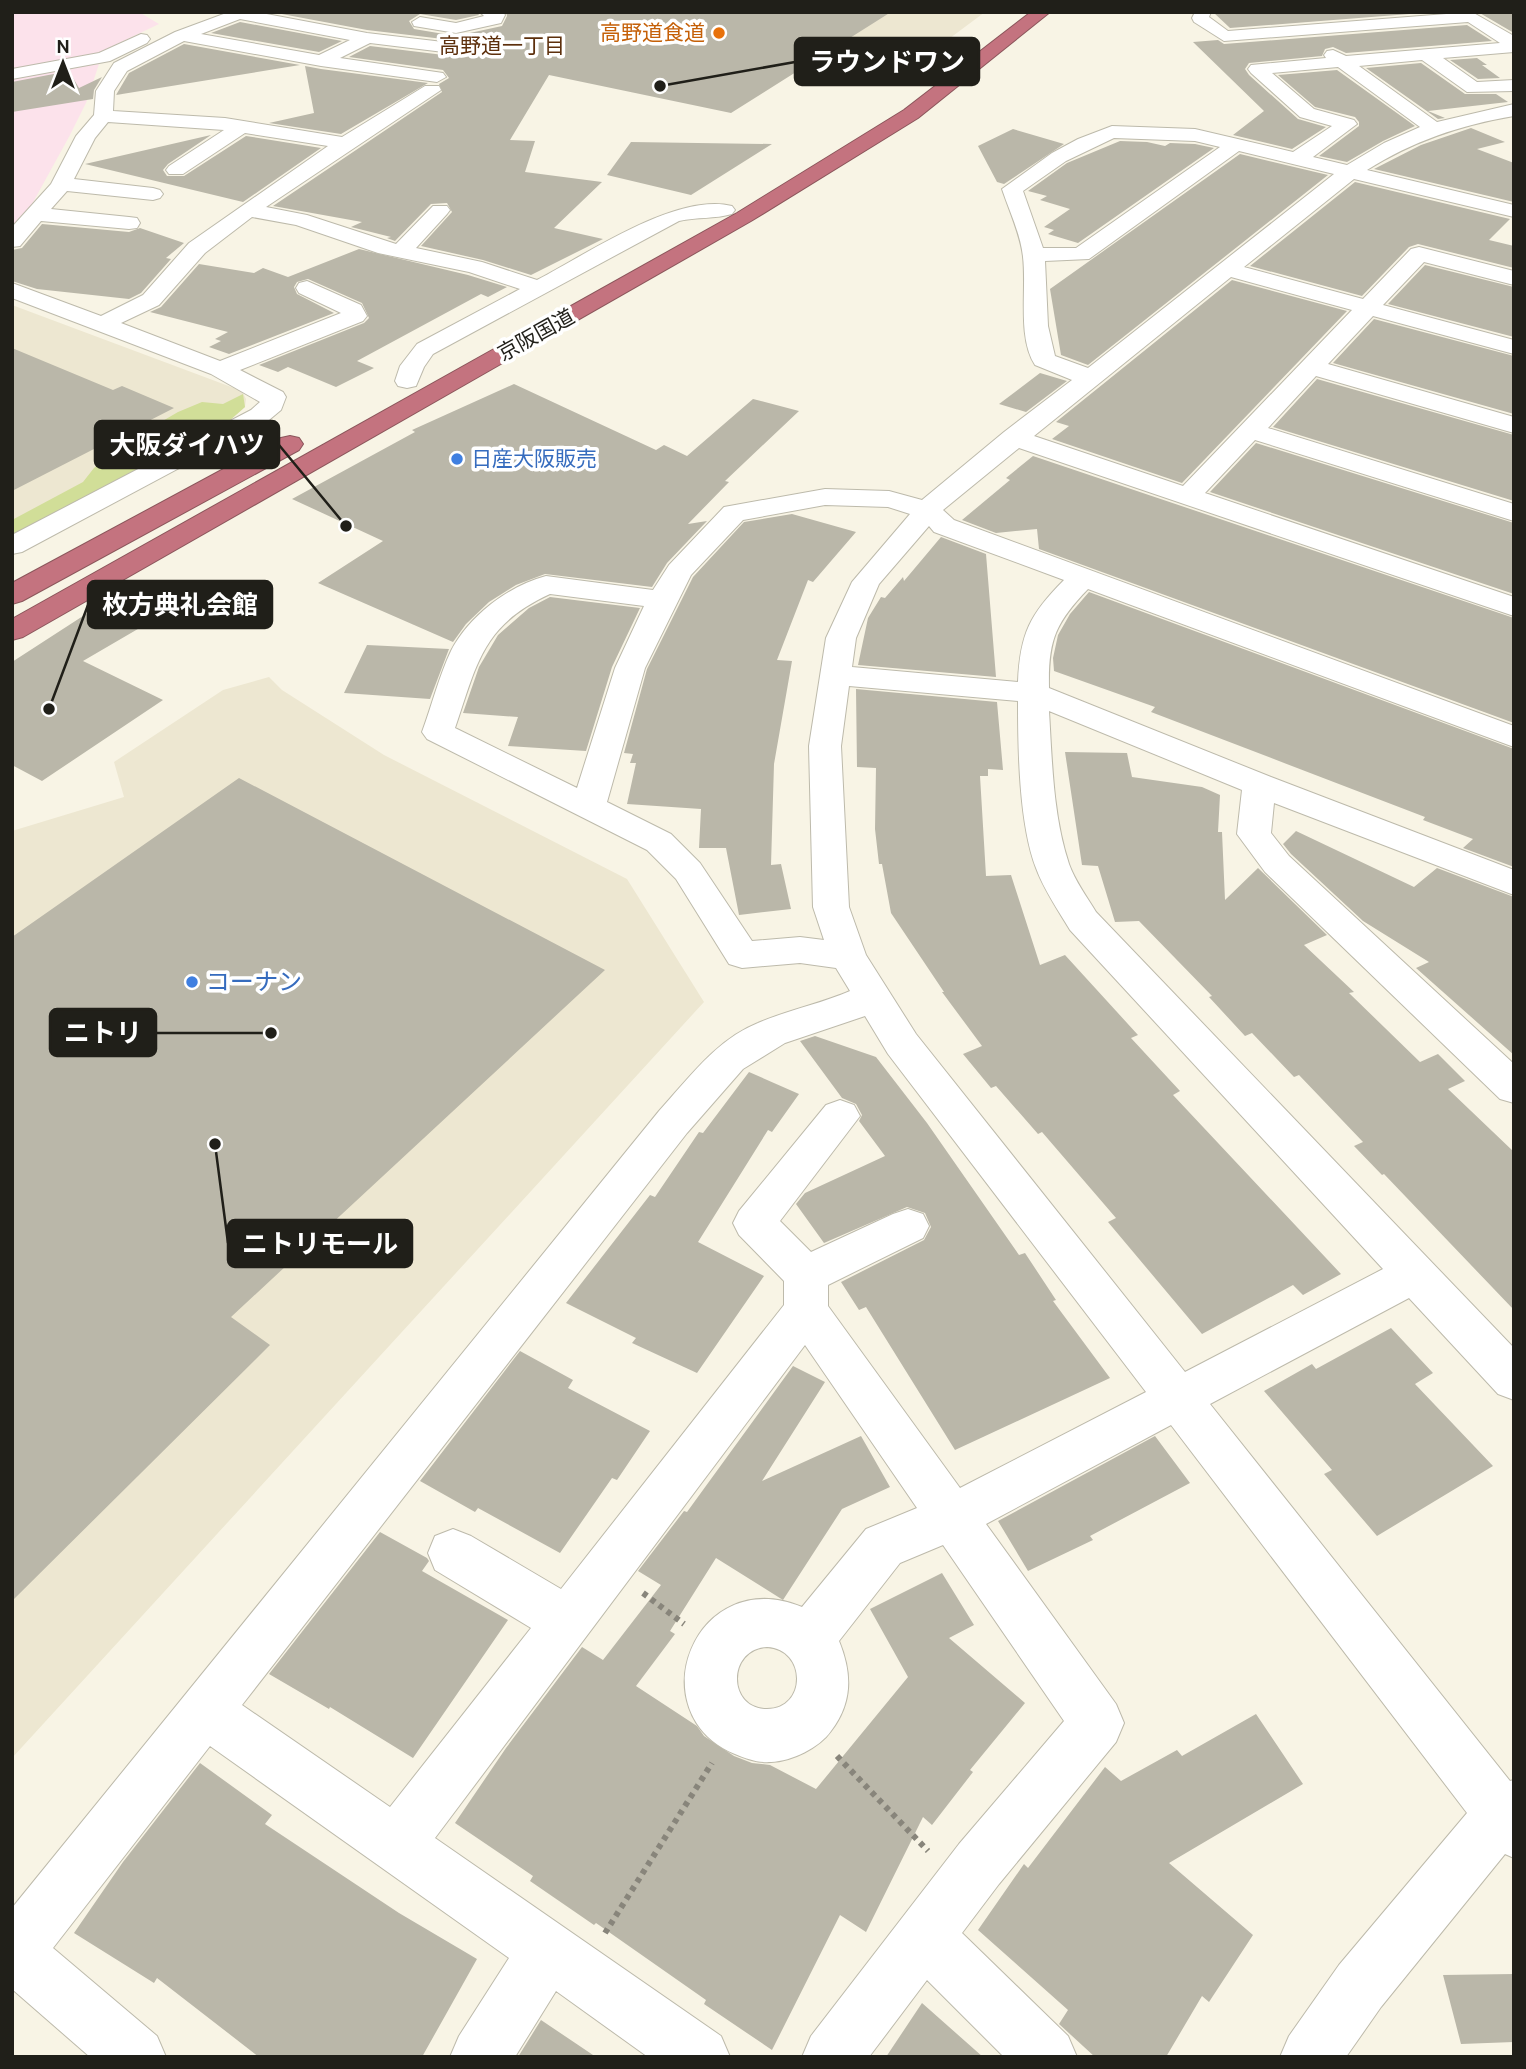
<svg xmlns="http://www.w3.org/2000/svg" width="1526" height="2069" viewBox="0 0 1526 2069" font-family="Overpass,'Noto Sans JP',sans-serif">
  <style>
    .built { fill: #ede7d1 }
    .industrial { fill: #fce2eb }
    .green { fill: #d1de98 }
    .building { fill: #bab7a9 }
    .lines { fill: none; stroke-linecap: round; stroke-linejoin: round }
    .minor-casing { stroke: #bdbaab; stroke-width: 2 }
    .highway-casing { stroke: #8b565b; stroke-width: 2 }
    .path { stroke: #88857b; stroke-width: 6; stroke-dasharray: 5 5; stroke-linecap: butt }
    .minor { fill: #fff; fill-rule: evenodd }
    .highway { fill: #c4737f; fill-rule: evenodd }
    .food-dot { fill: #e8710a; stroke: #fff; stroke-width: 2.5 }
    .shop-dot { fill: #3f7fe0; stroke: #fff; stroke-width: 2.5 }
    .labels { text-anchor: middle; stroke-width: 7; stroke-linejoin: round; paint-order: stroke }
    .far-food-label { font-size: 21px; fill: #c56008; stroke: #fff; text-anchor: end }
    .far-neighbourhood-label { font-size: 21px; fill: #5d300d; stroke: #fff }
    .far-street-label { font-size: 21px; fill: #201f19; stroke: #fff }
    .far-shop-label { font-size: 21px; fill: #366cbe; stroke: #fff; text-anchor: start }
    .shop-label { font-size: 24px; fill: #366cbe; stroke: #fff; text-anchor: start }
    .leader { fill: none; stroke: #201f19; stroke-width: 2.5 }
    .callout-dot { fill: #201f19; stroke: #fff; stroke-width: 2.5 }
    .callout { fill: #201f19; stroke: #201f19; stroke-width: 2.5 }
    .callout-label { font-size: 26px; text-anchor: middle; font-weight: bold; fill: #fff }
  </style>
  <rect width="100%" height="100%" fill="#f8f4e5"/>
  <path class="built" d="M 549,12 L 985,12 L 887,85 Z
    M 12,305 L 242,391 L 246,399 L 245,407 L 228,422 L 12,535 Z
    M 269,677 L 282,690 L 384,755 L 627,879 L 704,1002 L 12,1758 L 12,831 L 124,797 L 114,762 L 223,690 Z"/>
  <path class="industrial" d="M 12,12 L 139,12 L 159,24 L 96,54 L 12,70 Z
    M 99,64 L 86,103 L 70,135 L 20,226 L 12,232 L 12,78 Z"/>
  <path class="green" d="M 243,394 L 245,407 L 228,422 L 12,535 L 12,520 L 83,482 L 94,468 L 130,440 L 178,412 L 202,402 L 223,404 Z"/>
  <path class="building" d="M 271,12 L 477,12 L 479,15 L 456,20 L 420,14 L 409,21 L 414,29 L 456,36 L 502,26 L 507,16 L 506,12 L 891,12 L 731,113 L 549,75 L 510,140 L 535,141 L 525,172 L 602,182 L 554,228 L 603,239 L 531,275 L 483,260 L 421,246 L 452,212 L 447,203 L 431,204 L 395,241 L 387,238 L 391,237 L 351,227 L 362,222 L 273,206 L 442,92 L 439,84 L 449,78 L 443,70 L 349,57 L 370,46 L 460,57 L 471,48 L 460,41 L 367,30 Z
    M 1213,12 L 1435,12 L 1230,28 Z
    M 1478,12 L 1514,12 L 1514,33 Z
    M 240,22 L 342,41 L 319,52 L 211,33 Z
    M 1467,25 L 1492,41 L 1346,53 L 1333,47 L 1325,49 L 1322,56 L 1249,63 L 1245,69 L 1249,75 L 1298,119 L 1326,127 L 1292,149 L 1233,135 L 1264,111 L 1193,42 L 1218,40 L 1224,44 Z
    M 184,44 L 300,65 L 116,95 L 129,73 Z
    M 1477,58 L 1487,65 L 1482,65 L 1500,78 L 1478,79 L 1450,60 Z
    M 1421,63 L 1465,94 L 1496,94 L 1508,102 L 1428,111 L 1445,118 L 1438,119 L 1366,68 Z
    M 305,66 L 321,69 L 428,83 L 341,134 L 269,123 L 314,113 Z
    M 1337,70 L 1415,126 L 1383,141 L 1347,162 L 1319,156 L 1359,126 L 1359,122 L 1355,117 L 1315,107 L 1278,75 Z
    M 69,71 L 79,88 L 102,77 L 94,90 L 93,99 L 12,112 L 12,82 Z
    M 1471,128 L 1505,142 L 1477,149 L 1514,163 L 1514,202 L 1374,169 L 1421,145 Z
    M 1013,129 L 1064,144 L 1004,184 L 997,182 L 978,146 Z
    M 211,135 L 168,164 L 163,170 L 167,176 L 184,176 L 246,136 L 321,148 L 243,202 L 85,164 Z
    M 1120,141 L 1147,142 L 1165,146 L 1170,143 L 1195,144 L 1214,148 L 1078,243 L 1048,234 L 1054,230 L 1044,227 L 1070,209 L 1040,200 L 1047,196 L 1028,191 L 1067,163 Z
    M 631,142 L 772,144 L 691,195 L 607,175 Z
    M 1240,154 L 1328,175 L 1088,365 L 1061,355 L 1050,289 Z
    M 1355,182 L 1510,219 L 1489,240 L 1514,246 L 1514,268 L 1418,244 L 1409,247 L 1362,296 L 1250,266 Z
    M 42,224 L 129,232 L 140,228 L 184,243 L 166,258 L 171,259 L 141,293 L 129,299 L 37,289 L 12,281 L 12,250 L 22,248 Z
    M 359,249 L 468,275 L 507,287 L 488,297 L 481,294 L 357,361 L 374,368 L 336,387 L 288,367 L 278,372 L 259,365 L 364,323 L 369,318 L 362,303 L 308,279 L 297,282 L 294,287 L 297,294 L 334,313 L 229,354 L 209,347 L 221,341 L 215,339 L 228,332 L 150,312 L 161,307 L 199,264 L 254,273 L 263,268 L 288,277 Z
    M 1425,265 L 1514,287 L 1514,337 L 1388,304 Z
    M 1232,280 L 1347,311 L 1182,483 L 1052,439 L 1069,426 L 1056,422 Z
    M 1374,319 L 1514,356 L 1514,414 L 1333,363 Z
    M 12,348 L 113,390 L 122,386 L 174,408 L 12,491 Z
    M 1040,373 L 1067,381 L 1026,412 L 999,404 Z
    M 1317,379 L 1514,435 L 1514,501 L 1273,427 Z
    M 514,384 L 656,450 L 664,445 L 687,456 L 753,399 L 799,411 L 725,481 L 729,482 L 688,524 L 707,521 L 667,563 L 652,587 L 545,574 L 516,585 L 489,602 L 466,624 L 453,642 L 318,583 L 383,541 L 292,499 L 415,432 L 412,430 Z
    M 1256,443 L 1514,523 L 1514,594 L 1210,492 Z
    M 1033,456 L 1514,618 L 1514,723 L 1039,549 L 1037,529 L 996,533 L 962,520 L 1010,480 L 1006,478 Z
    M 792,514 L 856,532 L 813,582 L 808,580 L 777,660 L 792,661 L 774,764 L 771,865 L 781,864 L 791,909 L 739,915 L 726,848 L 699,848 L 701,809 L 627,804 L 636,763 L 630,763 L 633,754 L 624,753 L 647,669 L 693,577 L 744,522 Z
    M 941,537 L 986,554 L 996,677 L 858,665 L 868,618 L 881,597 L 885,598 L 903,577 L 904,581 Z
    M 1089,592 L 1514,749 L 1514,867 L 1463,848 L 1473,839 L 1423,820 L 1425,817 L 1151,712 L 1155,707 L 1054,671 L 1053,658 L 1058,635 L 1070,614 Z
    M 550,597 L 640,608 L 612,667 L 586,751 L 508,746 L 518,717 L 463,713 L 479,667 L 498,635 L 529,608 Z
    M 100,605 L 143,626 L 83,661 L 163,700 L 42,781 L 12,765 L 12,662 Z
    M 367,645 L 449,649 L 430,699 L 344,693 Z
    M 856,689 L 997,702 L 1003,770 L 988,769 L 988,776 L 980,776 L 986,876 L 1011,875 L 1040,965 L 1065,955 L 1138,1035 L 1131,1038 L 1180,1091 L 1173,1095 L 1341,1274 L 1303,1295 L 1293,1285 L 1202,1334 L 1108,1222 L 1116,1218 L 1042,1132 L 1038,1134 L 996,1086 L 991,1088 L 963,1054 L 982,1046 L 942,992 L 944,992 L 891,913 L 882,864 L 879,864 L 875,829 L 876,768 L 857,767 Z
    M 1065,752 L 1127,753 L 1132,777 L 1202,787 L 1220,795 L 1218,832 L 1222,832 L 1225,900 L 1258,868 L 1327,935 L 1304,945 L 1354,992 L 1349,993 L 1420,1062 L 1438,1054 L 1465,1081 L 1448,1089 L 1514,1152 L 1514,1310 L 1384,1174 L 1382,1175 L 1354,1146 L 1363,1142 L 1299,1075 L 1294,1077 L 1252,1033 L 1245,1036 L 1209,997 L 1212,996 L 1139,921 L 1115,922 L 1098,866 L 1082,865 Z
    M 239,778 L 605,970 L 231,1317 L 270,1345 L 12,1601 L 12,937 Z
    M 1296,831 L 1414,887 L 1437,868 L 1514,897 L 1514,1055 L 1416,968 L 1429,962 L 1363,921 L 1291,854 L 1283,844 Z
    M 815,1036 L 876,1057 L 927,1123 L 1019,1255 L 1025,1253 L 1056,1300 L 1053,1301 L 1110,1378 L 955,1450 L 866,1307 L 859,1310 L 841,1282 L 924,1240 L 931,1227 L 925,1213 L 907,1207 L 824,1243 L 796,1204 L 805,1193 L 885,1156 L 859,1121 L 862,1115 L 856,1104 L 842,1098 L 800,1041 Z
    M 749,1072 L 799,1094 L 772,1132 L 768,1130 L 698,1242 L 764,1276 L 697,1373 L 632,1343 L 636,1338 L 566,1303 L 650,1195 L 655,1197 L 699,1132 L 703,1133 Z
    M 1391,1328 L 1433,1373 L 1415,1384 L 1493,1466 L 1377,1536 L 1324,1474 L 1332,1470 L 1264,1391 L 1312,1364 L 1316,1369 Z
    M 520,1351 L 573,1380 L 568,1388 L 650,1431 L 617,1480 L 612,1478 L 560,1553 L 478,1508 L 475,1512 L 420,1481 Z
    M 793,1366 L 825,1382 L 762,1481 L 861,1436 L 890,1487 L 842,1509 L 783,1600 L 716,1558 L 670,1631 L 675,1634 L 636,1686 L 697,1726 L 704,1736 L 734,1756 L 752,1763 L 770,1765 L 816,1789 L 908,1677 L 870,1609 L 942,1573 L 974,1625 L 949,1638 L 1025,1703 L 970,1770 L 973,1772 L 932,1825 L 923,1817 L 866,1932 L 840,1915 L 772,2050 L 704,2004 L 706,2000 L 596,1923 L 594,1925 L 530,1881 L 533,1876 L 455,1823 L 506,1748 L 582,1647 L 603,1660 L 661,1585 L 638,1571 L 684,1511 L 687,1512 Z
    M 1155,1436 L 1190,1483 L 1090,1536 L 1093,1540 L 1028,1571 L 998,1521 Z
    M 380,1532 L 427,1558 L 429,1561 L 422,1571 L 508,1620 L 413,1758 L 330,1707 L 329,1709 L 269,1674 Z
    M 1256,1714 L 1303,1784 L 1169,1863 L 1253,1935 L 1209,2002 L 1202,1996 L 1166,2057 L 1095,2057 L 1059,2024 L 1068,2010 L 978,1930 L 1024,1864 L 1028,1868 L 1105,1767 L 1121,1781 L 1177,1750 L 1182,1756 Z
    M 200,1763 L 272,1815 L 265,1824 L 399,1913 L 477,1959 L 422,2057 L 259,2057 L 157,1978 L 154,1983 L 74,1933 L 123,1862 Z
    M 1514,1974 L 1514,2042 L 1461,2044 L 1443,1975 Z
    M 922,2003 L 983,2057 L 886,2057 Z
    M 541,2020 L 596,2057 L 518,2057 Z"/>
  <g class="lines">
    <defs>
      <path id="minor" d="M 229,12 L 256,12 L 367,33 L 460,44 L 469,49 L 460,54 L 370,43 L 340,58 L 443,73 L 446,77 L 437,82 L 321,66 L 184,41 L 127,71 L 114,91 L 113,111 L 225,118 L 342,137 L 425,86 L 439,86 L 441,90 L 266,207 L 307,215 L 396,244 L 433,206 L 447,206 L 450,210 L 447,214 L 416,248 L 482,262 L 537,280 C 587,254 677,192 732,206 L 735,210 L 732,214 C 715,219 697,217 679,221 L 433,354 L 424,367 L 416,386 L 407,388 L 398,386 L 395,381 L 400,366 L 417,344 L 520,289 L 469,272 L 378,253 L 296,225 L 252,217 L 205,253 L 159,305 L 121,323 L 220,361 L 341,313 L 299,293 L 296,288 L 299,283 L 307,281 L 361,305 L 367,316 L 363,321 L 240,370 L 283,392 L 286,397 L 281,410 L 269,420 L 22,552 L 12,554 L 12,535 L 251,410 L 260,402 L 211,374 L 12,298 L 12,283 L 101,316 L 143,295 L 189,243 L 328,146 L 245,133 L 183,174 L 169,174 L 166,170 L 169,166 L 224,130 L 108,122 L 95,138 L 74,179 L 153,188 L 160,190 L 163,194 L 160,198 L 153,200 L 67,191 L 51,209 L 129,217 L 137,218 L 140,223 L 137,228 L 129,229 L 41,221 L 20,246 L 12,247 L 12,227 L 51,184 L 76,136 L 94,115 L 96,91 L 114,63 L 175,32 ZM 240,19 L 350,40 L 319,55 L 201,34 Z
        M 480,12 L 503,12 L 505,15 L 501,23 L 456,33 L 414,26 L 412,22 L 420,17 L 456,23 L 484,16 Z
        M 1195,12 L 1211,12 L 1209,17 L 1228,31 L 1472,12 L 1514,36 L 1514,52 L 1443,58 L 1477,82 L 1514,80 L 1514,91 L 1467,92 L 1422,60 L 1359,66 L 1437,122 L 1514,104 L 1514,116 C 1460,125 1413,141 1367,170 L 1514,205 L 1514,217 L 1354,179 L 1244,267 L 1363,299 L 1411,249 L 1419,247 L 1514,271 L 1514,285 L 1424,262 L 1383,305 L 1514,340 L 1514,354 L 1373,316 L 1328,364 L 1514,417 L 1514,433 L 1316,376 L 1268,428 L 1514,504 L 1514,521 L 1255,440 L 1205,493 L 1514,597 L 1514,616 L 1019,448 L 943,510 L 954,520 L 1514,726 L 1514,747 L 1088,589 C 1055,623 1048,641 1049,688 L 1271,777 L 1514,870 L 1514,895 L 1274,803 L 1271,833 L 1289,856 L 1514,1064 L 1514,1103 L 1500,1099 L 1265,872 L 1237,834 L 1242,790 L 1049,711 C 1052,761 1053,816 1069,864 C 1075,881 1087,897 1096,912 L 1514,1348 L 1514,1400 L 1498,1394 L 1409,1298 L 1210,1404 L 1510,1781 L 1514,1780 L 1514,1858 L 1505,1854 L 1381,2007 L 1346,2057 L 1280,2057 L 1289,2036 L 1339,1965 L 1467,1813 L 1171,1425 L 986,1524 L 1116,1704 L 1124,1723 L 1116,1742 L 999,1884 L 962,1933 L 1068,2036 L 1077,2057 L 1004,2057 L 927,1980 L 869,2057 L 802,2057 L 811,2036 L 959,1844 L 1064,1721 L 943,1545 L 900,1563 L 839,1641 C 852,1673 853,1702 831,1731 C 819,1748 792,1761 771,1762 C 758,1763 747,1759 735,1754 C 637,1713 695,1563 802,1607 L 866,1529 L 917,1508 L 805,1345 L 435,1838 L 721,2036 L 730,2057 L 648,2057 L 556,1991 L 515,2057 L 450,2057 L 459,2036 L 509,1958 L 210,1746 L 53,1948 L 157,2036 L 166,2057 L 90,2057 L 12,1989 L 12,1908 L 659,1111 C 689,1078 716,1040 758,1023 C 788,1010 820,1004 850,991 L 836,968 L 800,963 L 742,968 L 729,964 L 676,879 L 647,850 L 427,739 L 422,732 C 432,705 439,676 451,651 C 469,616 508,586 546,576 L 653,590 L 669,565 L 724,507 L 825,489 L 889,491 L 922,500 L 1004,432 L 1072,380 L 1035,365 C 1017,338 1027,289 1023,257 C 1021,235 1009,210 1002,189 L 1052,153 L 1078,139 L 1112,126 L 1195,129 L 1293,152 L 1332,126 L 1300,117 L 1251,73 L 1248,69 L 1251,65 L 1326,58 L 1324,55 L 1327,51 L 1333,50 L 1346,56 L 1500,43 L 1468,22 L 1224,41 L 1194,22 L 1192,18 ZM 1338,67 L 1420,127 L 1384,143 L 1347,165 L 1313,157 L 1357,124 L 1354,120 L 1314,109 L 1272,73 ZM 1114,138 L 1195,141 L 1220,147 L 1076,248 L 1043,248 L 1023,191 L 1066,161 ZM 1239,151 L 1334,174 L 1088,368 L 1055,356 L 1048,326 L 1045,261 L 1089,259 ZM 1231,277 L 1352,310 L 1183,486 L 1034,436 ZM 825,505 L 888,507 L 910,514 L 852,582 L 826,638 L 809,746 L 813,907 L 824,940 L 800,937 L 752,941 L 700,863 L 671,834 L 607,802 L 645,668 L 691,575 L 743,520 ZM 929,526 L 934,532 L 1064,580 C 1030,614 1020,634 1018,682 L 852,667 L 856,638 L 879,584 ZM 550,594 L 644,606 L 615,668 L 577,788 L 455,728 C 477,664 482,625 550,594 ZM 849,686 L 1018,701 C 1018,749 1019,824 1036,868 C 1044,890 1058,910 1070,930 L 1383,1269 L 1185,1372 L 916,1034 L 866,955 L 849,907 L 841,746 ZM 865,1016 L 888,1054 L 1146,1392 L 960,1488 L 828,1306 L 828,1285 L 923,1238 L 929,1226 L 923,1214 L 908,1209 L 893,1214 L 811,1252 L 780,1221 L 860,1116 L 854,1105 L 840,1100 L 826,1105 L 739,1211 L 733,1223 L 739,1235 L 784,1281 L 784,1305 L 561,1589 L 471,1536 L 453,1529 L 435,1536 L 428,1553 L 435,1570 L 531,1628 L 390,1807 L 242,1705 L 687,1133 L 743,1069 L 785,1043 ZM 767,1647 C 807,1649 807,1709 767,1709 C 727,1709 727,1649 767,1647 Z
        M 141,34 L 147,35 L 150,39 L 147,43 L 110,61 L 12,79 L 12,69 L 99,53 Z"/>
      <path id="highway" d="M 1031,12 L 1050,12 L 918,118 L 751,221 L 23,637 L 12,640 L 12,619 L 737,213 L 904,110 Z
        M 290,436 L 299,438 L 303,444 L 299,450 L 22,601 L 12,604 L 12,583 L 281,438 Z"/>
    </defs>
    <use href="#minor" class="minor-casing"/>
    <use href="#highway" class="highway-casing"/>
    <path class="path" d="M 643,1593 L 684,1624
      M 837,1756 L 928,1851
      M 605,1933 L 712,1763"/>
    <use href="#minor" class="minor"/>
    <use href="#highway" class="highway"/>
  </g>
  <circle class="food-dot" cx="719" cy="33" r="7"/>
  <g class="shop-dot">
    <circle cx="457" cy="459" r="7"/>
    <circle cx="192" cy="982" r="7"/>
  </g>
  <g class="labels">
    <g class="far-food-label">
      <text x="705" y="40">高野道食道</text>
    </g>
    <g class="far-neighbourhood-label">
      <text x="502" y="53">高野道一丁目</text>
    </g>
    <g class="far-street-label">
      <text transform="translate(536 335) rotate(-29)" y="7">京阪国道</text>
    </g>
    <g class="far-shop-label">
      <text x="471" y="466">日産大阪販売</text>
    </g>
    <g class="shop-label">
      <text x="206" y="990">コーナン</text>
    </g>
  </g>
  <path class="leader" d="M660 86L795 62M346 526L279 445M49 709L88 605M271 1033L156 1033M215 1144L228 1243"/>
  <g class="callout-dot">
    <circle cx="660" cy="86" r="7"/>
    <circle cx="346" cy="526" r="7"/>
    <circle cx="49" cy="709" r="7"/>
    <circle cx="271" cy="1033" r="7"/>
    <circle cx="215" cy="1144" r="7"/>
  </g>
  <g class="callout">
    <rect x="795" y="38" width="184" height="47" rx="7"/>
    <rect x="95" y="421" width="184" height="47" rx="7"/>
    <rect x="88" y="581" width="184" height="47" rx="7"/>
    <rect x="50" y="1009" width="106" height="47" rx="7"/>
    <rect x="228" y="1220" width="184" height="47" rx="7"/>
  </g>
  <g class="callout-label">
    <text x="887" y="71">ラウンドワン</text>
    <text x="187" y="454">大阪ダイハツ</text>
    <text x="180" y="614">枚方典礼会館</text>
    <text x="103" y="1042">ニトリ</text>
    <text x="320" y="1253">ニトリモール</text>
  </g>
  <rect width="1526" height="2069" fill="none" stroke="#201f19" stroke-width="28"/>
  <g transform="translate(63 63)" stroke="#ffffff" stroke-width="5" paint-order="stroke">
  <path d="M0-5L12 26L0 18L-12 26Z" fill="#201f19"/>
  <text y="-10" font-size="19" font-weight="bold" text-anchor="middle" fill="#201f19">N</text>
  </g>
</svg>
